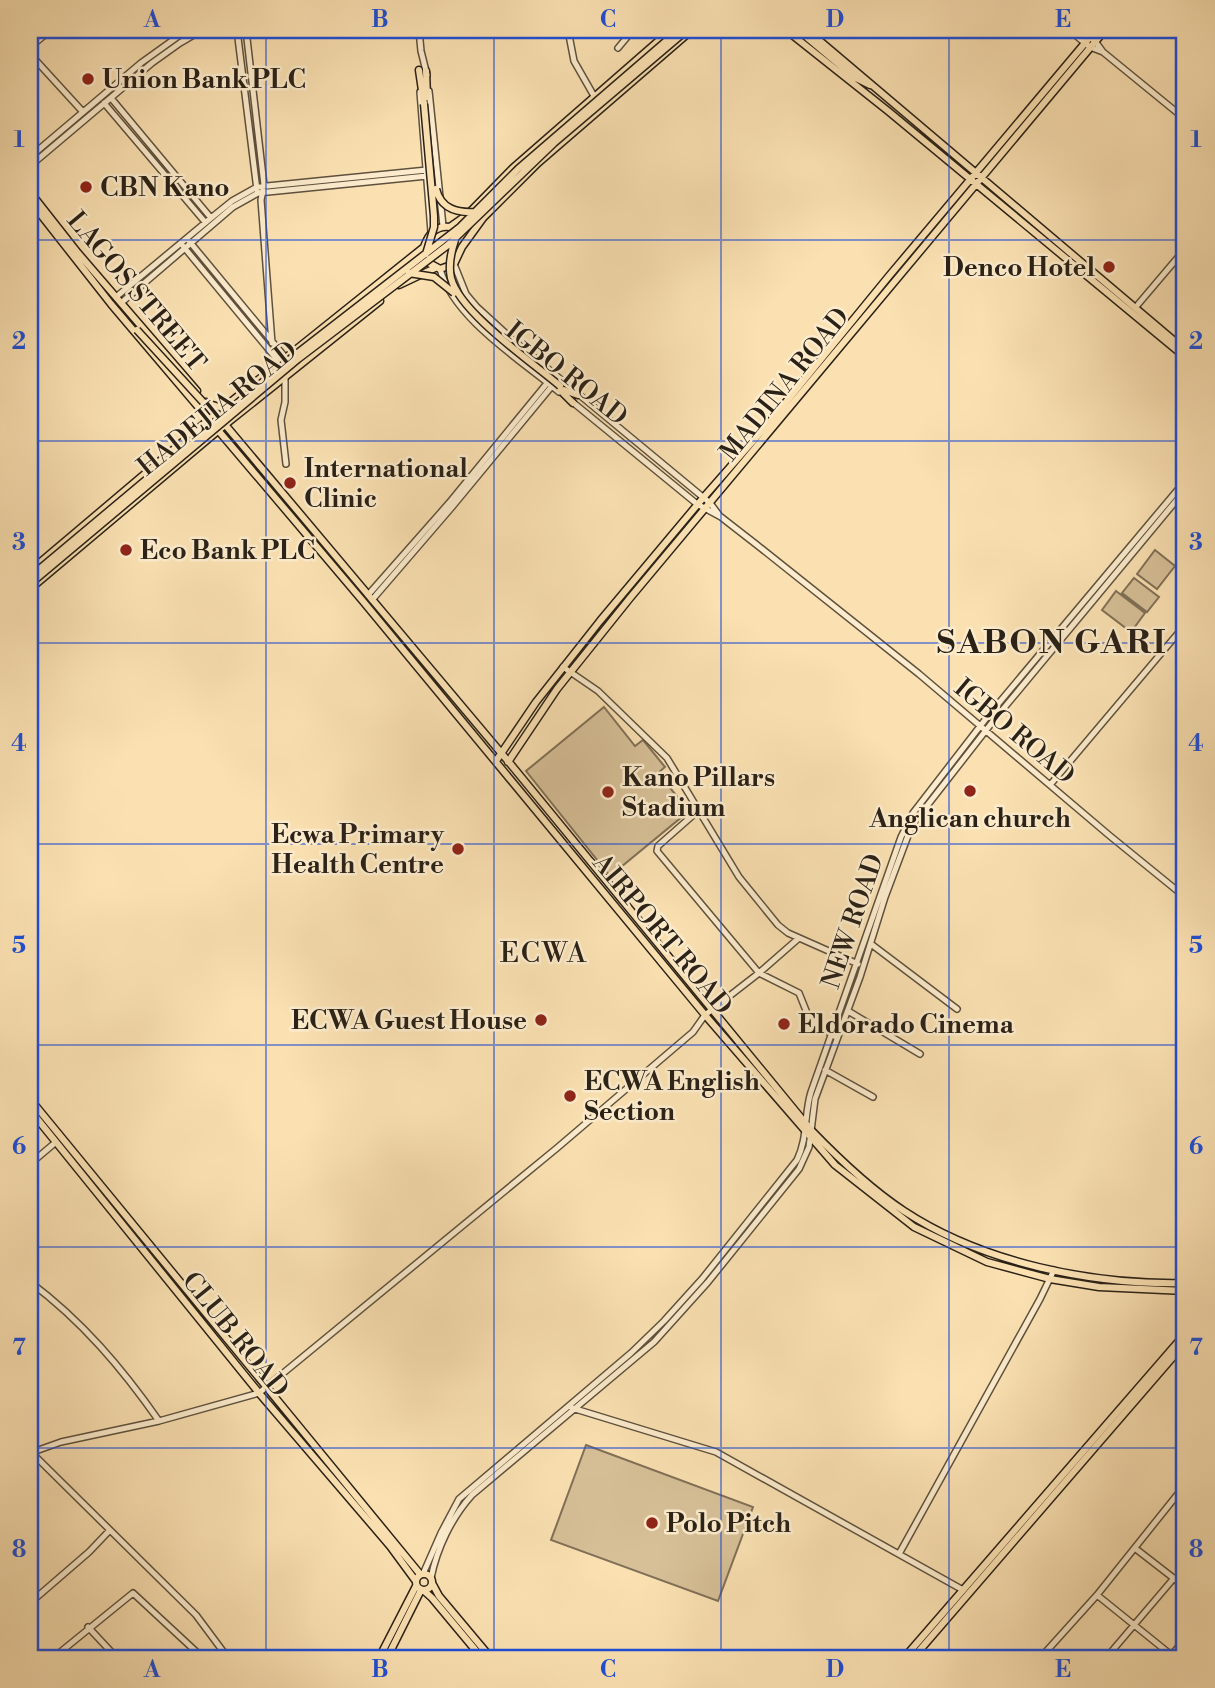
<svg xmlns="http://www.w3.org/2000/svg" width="1215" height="1688" viewBox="0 0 1215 1688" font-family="'Libre Bodoni',serif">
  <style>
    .green { fill: #d7c098; stroke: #807058; stroke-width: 2 }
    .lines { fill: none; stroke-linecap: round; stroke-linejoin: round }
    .minor-casing { stroke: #5e513e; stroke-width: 8 }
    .major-casing { stroke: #2a2117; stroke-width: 9 }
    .minor { stroke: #fceccd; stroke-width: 5 }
    .major { stroke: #fbe1b2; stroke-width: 6 }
    .major-bridge-casing { stroke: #2a2117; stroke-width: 9; stroke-linecap: butt }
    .major-bridge { stroke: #fbe1b2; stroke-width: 6 }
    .grid { fill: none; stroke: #1d4ed8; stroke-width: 2; stroke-opacity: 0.55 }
    .poi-dot { fill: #8f2418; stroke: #fceccd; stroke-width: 2.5 }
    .labels { text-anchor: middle; stroke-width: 5; stroke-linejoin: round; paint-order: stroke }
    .poi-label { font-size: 26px; font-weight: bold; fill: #2a2117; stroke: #fceccd; text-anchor: start }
    .street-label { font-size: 26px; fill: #2a2117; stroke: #fceccd }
    .neighbourhood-label { font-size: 28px; letter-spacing: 2px; fill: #2a2117; stroke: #fceccd }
    .district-label { font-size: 33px; font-weight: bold; letter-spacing: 2px; fill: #2a2117; stroke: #fceccd }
    .neatline { fill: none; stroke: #1d4ed8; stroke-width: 2.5 }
    .grid-label { font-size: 23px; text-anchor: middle; font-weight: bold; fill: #1d4ed8 }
  </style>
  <rect width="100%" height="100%" fill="#fbe1b2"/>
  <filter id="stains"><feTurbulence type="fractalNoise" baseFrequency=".00286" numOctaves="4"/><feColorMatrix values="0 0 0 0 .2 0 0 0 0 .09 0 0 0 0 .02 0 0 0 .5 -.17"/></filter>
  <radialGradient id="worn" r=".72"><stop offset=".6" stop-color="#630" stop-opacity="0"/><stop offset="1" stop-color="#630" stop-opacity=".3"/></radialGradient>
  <path class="green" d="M 1155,550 L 1175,566 L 1157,589 L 1137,574 Z
    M 1134,578 L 1159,597 L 1147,612 L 1122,593 Z
    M 1116,591 L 1145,613 L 1131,632 L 1102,610 Z
    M 604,707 L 635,746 L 643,740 L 665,767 L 658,773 L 689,811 L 610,876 L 526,771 Z
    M 586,1445 L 753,1507 L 718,1601 L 551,1540 Z"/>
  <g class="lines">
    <defs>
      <path id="minor" d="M 237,30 L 257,190
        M 246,30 L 264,185 L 261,200 L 272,343
        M 419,30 L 421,51 L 427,75
        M 568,30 L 574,61 L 594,96
        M 1069,30 L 1090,47 L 1103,52 L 1095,41 L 1080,30
        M 30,39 L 41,30
        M 30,47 L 51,30
        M 618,48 L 633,30
        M 1103,52 L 1185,119
        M 30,54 L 83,112
        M 429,91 L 443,226
        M 420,92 L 431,232
        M 111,98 L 211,218
        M 104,103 L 205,222
        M 30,157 L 141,63 L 187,30
        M 30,166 L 152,63 L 180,43 L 202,30
        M 189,241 L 285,357
        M 183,246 L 279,362
        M 454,264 L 466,294 L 477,307 L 512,339 L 710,503 L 719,515
        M 440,269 C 454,319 521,360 559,392
        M 116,297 L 211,218 L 232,201 L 257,187 L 427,170
        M 121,303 L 233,207 L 258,193 L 427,176
        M 1135,308 L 1185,249
        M 285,377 L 285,402 L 281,420 L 286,464
        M 570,400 L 697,504 L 721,517 L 757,545 L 919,674 L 1110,836 L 1185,897
        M 368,595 L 449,503 L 548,382
        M 372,600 L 452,507 L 552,386
        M 563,667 L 598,691 L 667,758 L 739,877 L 778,925 L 788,933 L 858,964
        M 1050,785 L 1185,625
        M 700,809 L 658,846 L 657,851 L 759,973 L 799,993 L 809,1018 L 834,1036
        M 871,944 L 957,1009
        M 848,1011 L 920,1054
        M 825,1070 L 873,1097
        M 30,1164 L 56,1142
        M 30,1282 C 82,1321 122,1368 159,1421
        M 572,1408 L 716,1452 L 963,1590
        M 31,1452 L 196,1615 L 228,1658
        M 30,1453 L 61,1442 L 159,1421 L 259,1393 L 557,1148 L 693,1032 L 705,1015 L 759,973 L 799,938
        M 1136,1549 L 1185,1587
        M 899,1554 L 1040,1299 L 1054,1270
        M 423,1574 L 441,1533 L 459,1499 L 631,1353 L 664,1321 L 702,1279 L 797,1160 C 808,1138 804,1114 811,1092 L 901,837 L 913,813 L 988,716 L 1185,481
        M 431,1578 C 437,1548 452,1517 472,1495 L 654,1342 L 708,1282 L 799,1169 L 809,1147 L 815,1099 L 860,977 L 885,897 L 912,825 L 994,720 L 1185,490
        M 1097,1595 L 1175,1658
        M 30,1603 L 89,1552 L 110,1530
        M 88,1627 L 117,1658
        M 30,1646 L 41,1658
        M 1043,1655 L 1097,1595 L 1185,1485
        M 53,1658 L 133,1593 L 203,1658
        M 1027,1658 L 1035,1653 L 1047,1658
        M 1106,1658 L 1174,1578
        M 1169,1658 L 1185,1639"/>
      <path id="major" d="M 671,30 L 513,168 L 467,215 L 450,227 C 435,225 428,235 424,247 L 427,262 L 440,269 L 454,264 L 462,247 L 483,218 L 538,163 L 692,30
        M 786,30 L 888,111 L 1185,357
        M 798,30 L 854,77 L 870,85
        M 807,30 L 1185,350
        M 419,70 L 424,104
        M 426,71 L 427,97
        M 30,192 L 78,253 L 197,391
        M 30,201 L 111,304 L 362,600 L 705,1015 L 835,1165 L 914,1227 L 987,1262 L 1050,1279 L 1099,1287 L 1185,1291
        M 399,285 L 435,268
        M 558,388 L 573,403
        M 564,390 L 578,395
        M 206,402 L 508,761 L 811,1130 C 839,1159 869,1188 904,1211 C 983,1263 1092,1285 1185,1283
        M 223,408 L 424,247
        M 30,571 L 212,417
        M 30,589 L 226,424 L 380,301
        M 496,761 L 536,702 L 600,621 L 703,498 L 768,424 L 889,276 L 1096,30
        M 508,762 L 557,689 L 630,598 L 1105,30
        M 30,1099 L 420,1574
        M 30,1110 L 259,1393 L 390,1546 L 415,1580
        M416 1582a8 8 0 1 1 16 0a8 8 0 1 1-16 0Z
        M 432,1583 L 439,1596 L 491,1658
        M 423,1590 L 432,1598 L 482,1658
        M 379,1658 L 416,1586
        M 387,1658 L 421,1590
        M 904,1658 L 1185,1334
        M 913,1658 L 1185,1343"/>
    </defs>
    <use href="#minor" class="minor-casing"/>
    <use href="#major" class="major-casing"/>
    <use href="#minor" class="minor"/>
    <use href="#major" class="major"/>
    <defs>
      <path id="major-bridge" d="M 424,104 L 434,216 L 434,227 L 426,254
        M 436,189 C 441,209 457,213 475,212
        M 455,240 C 451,252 448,265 451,278 C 460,313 532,362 560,386
        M 409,273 L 434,277 L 454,293
        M 137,330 L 203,402 L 219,407 L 234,405
        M 30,577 L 295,355 L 460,227 L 518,169 L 679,30
        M 30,584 L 298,359 L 448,245 L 554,143 L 687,30"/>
    </defs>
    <use href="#major-bridge" class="major-bridge-casing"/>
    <use href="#major-bridge" class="major-bridge"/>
  </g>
  <path class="grid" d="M 266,30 L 266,1658M 494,30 L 494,1658M 721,30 L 721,1658M 949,30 L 949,1658M 30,240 L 1185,240M 30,441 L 1185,441M 30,643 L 1185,643M 30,844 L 1185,844M 30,1045 L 1185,1045M 30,1247 L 1185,1247M 30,1448 L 1185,1448"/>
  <g class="poi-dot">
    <circle cx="88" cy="79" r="7"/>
    <circle cx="86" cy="187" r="7"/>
    <circle cx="1109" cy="267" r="7"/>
    <circle cx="290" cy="483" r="7"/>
    <circle cx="126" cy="550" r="7"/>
    <circle cx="970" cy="791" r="7"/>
    <circle cx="608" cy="792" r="7"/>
    <circle cx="458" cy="849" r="7"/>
    <circle cx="541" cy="1020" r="7"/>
    <circle cx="784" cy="1024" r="7"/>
    <circle cx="570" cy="1096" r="7"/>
    <circle cx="652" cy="1523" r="7"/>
  </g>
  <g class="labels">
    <g class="poi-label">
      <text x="102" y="88">Union Bank PLC</text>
      <text x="100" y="196">CBN Kano</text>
      <text x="1095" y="276" text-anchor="end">Denco Hotel</text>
      <text x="304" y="477">International<tspan x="304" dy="30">Clinic</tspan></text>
      <text x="140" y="559">Eco Bank PLC</text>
      <text x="622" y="786">Kano Pillars<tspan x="622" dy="30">Stadium</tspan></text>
      <text x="970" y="827" text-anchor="middle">Anglican church</text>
      <text x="444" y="843" text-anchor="end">Ecwa Primary<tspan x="444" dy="30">Health Centre</tspan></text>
      <text x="527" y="1029" text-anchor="end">ECWA Guest House</text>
      <text x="798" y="1033">Eldorado Cinema</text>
      <text x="584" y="1090">ECWA English<tspan x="584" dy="30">Section</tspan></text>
      <text x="666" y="1532">Polo Pitch</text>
    </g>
    <g class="street-label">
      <text transform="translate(137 291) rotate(50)" y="9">LAGOS STREET</text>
      <text transform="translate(567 373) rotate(39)" y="9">IGBO ROAD</text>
      <text transform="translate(784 384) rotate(-51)" y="9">MADINA ROAD</text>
      <text transform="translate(217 408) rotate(-39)" y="9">HADEJIA ROAD</text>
      <text transform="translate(1015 731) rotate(40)" y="9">IGBO ROAD</text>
      <text transform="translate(852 921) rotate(-71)" y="9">NEW ROAD</text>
      <text transform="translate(663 934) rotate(50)" y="9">AIRPORT ROAD</text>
      <text transform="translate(236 1334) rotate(51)" y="9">CLUB ROAD</text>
    </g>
    <g class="neighbourhood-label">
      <text x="544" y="962">ECWA</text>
    </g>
    <g class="district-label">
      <text x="1052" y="653">SABON GARI</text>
    </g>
  </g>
  <rect width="1215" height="1688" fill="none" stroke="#fbe1b2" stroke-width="77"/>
  <rect x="38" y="38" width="1138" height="1612" class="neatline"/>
  <g class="grid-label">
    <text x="152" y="27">A</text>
    <text x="380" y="27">B</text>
    <text x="608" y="27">C</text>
    <text x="835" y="27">D</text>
    <text x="1063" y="27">E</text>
    <text x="19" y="147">1</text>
    <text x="1196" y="147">1</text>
    <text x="19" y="349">2</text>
    <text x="1196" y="349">2</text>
    <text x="19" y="550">3</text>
    <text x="1196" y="550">3</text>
    <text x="19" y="751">4</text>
    <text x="1196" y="751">4</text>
    <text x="19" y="953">5</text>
    <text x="1196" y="953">5</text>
    <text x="19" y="1154">6</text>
    <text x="1196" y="1154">6</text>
    <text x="19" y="1355">7</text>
    <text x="1196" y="1355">7</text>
    <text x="19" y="1557">8</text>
    <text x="1196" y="1557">8</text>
    <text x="152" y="1677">A</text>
    <text x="380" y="1677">B</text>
    <text x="608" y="1677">C</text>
    <text x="835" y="1677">D</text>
    <text x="1063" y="1677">E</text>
  </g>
  <rect width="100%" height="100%" filter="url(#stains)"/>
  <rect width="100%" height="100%" fill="url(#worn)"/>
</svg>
